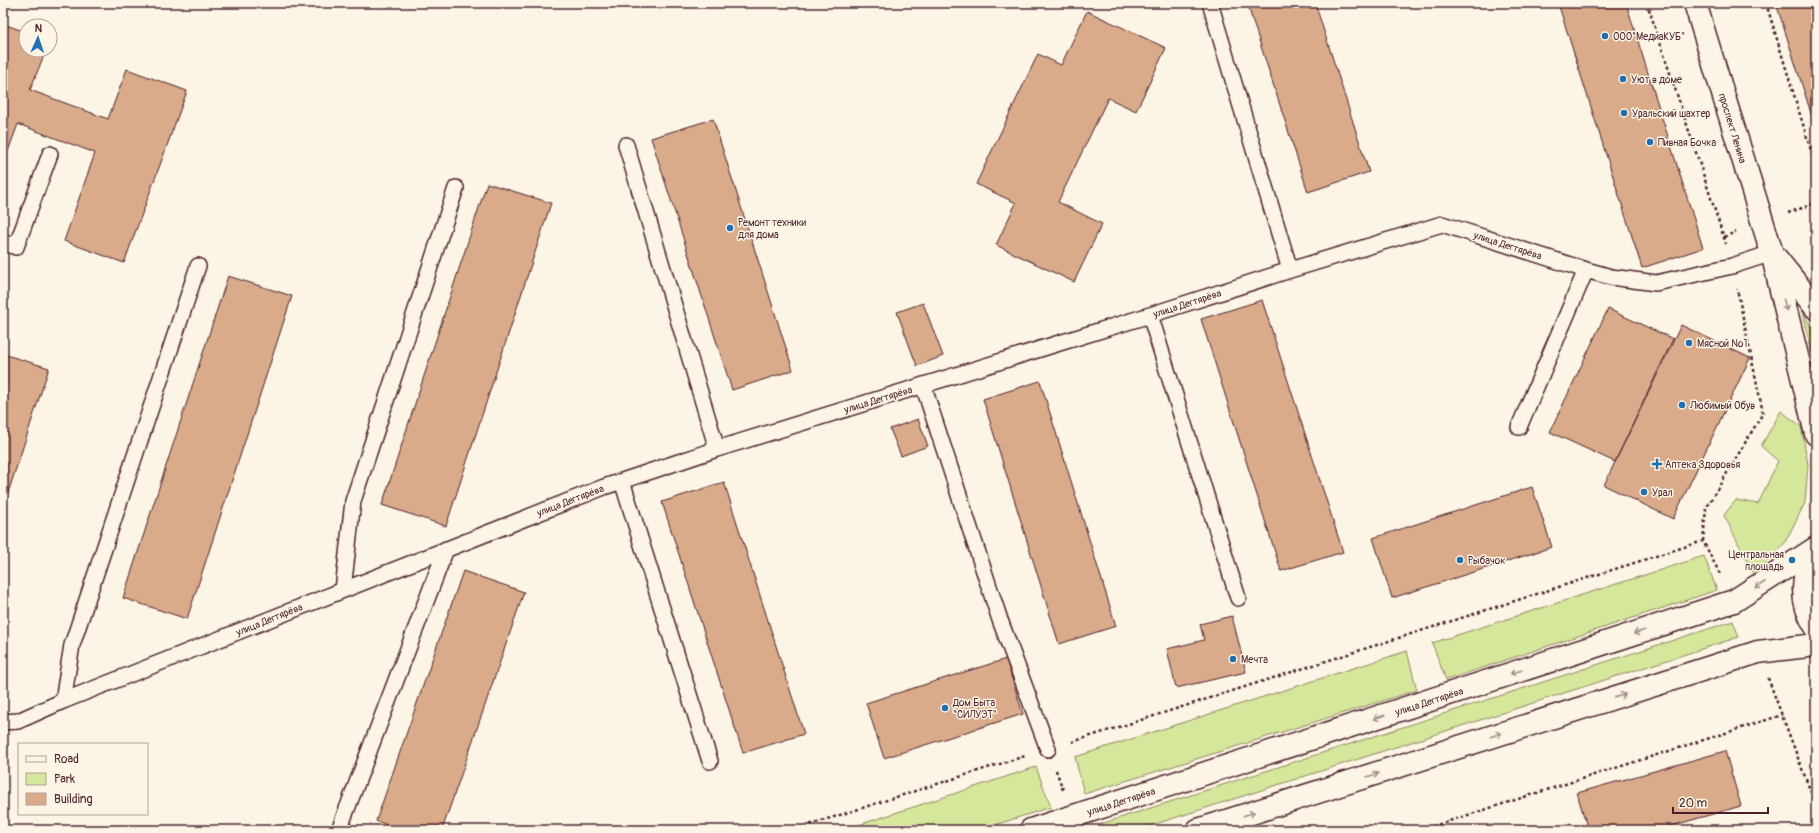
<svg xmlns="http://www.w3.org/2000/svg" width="1819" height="833" viewBox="0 0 1819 833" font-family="Pangolin,sans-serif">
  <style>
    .green { fill: #d5e79a; stroke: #908362 }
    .building { fill: #d9ab8a; stroke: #4a1f2b }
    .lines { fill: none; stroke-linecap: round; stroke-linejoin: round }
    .lane-casing { stroke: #4a1f2b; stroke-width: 18 }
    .secondary-casing { stroke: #4a1f2b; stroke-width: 25 }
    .path { stroke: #4a1f2b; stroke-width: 2.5; stroke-dasharray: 3 3; stroke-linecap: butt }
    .lane { stroke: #fcf5e5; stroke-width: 15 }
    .secondary { stroke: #fcf5e5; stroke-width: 22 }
    .oneway { stroke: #a38a88 }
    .poi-dot { fill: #1f6fb2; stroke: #fcf5e5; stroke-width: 1.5 }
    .labels { text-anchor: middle; stroke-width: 3; stroke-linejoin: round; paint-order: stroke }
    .poi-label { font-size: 10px; fill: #4a1f2b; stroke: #fcf5e5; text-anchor: start }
    .street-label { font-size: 10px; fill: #4a1f2b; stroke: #fcf5e5 }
  </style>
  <rect width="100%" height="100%" fill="#fcf5e5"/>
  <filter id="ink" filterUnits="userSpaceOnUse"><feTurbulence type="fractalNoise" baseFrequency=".025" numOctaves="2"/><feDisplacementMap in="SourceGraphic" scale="8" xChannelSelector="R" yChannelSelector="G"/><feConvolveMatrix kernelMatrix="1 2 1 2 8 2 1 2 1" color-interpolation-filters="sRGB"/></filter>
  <g filter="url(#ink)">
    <path class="green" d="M 1802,308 L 1816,339 L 1816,370 Z
      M 1781,411 L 1801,426 L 1808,464 L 1805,503 L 1784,544 L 1754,575 L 1724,515 L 1736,500 L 1758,504 L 1778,461 L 1761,446 Z
      M 1704,556 L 1717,590 L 1446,680 L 1432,643 Z
      M 1733,621 L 1739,637 L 1137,830 L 1103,830 L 1101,824 Z
      M 1407,651 L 1417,690 L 1084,794 L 1075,757 Z
      M 1036,767 L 1051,807 L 979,830 L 843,830 Z"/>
    <path class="building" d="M 1247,3 L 1315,3 L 1369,172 L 1308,192 Z
      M 1558,3 L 1626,3 L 1703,248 L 1642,268 Z
      M 1776,3 L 1816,3 L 1816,129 Z
      M 1087,11 L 1166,48 L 1136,111 L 1108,98 L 1058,202 L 1102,224 L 1074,282 L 996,245 L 1016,203 L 976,184 L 1038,54 L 1061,65 Z
      M 3,24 L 26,32 L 26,50 L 46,50 L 30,90 L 108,119 L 127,69 L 187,91 L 124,263 L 64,241 L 95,153 L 18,124 L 3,165 Z
      M 713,119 L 793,370 L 732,390 L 651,138 Z
      M 487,183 L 551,203 L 446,526 L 382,505 Z
      M 228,276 L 292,296 L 187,619 L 123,598 Z
      M 1262,300 L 1343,552 L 1281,571 L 1201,319 Z
      M 923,303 L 943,356 L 917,366 L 897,312 Z
      M 1608,309 L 1673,339 L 1615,462 L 1550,432 Z
      M 1681,325 L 1750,358 L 1673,519 L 1604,485 Z
      M 3,354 L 49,368 L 3,508 Z
      M 1040,381 L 1116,626 L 1059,644 L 983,399 Z
      M 918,419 L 928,446 L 901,456 L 890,429 Z
      M 724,482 L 804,734 L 743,753 L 662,502 Z
      M 1532,487 L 1552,547 L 1392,598 L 1373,538 Z
      M 463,571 L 524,592 L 442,830 L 402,830 L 376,821 Z
      M 1232,616 L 1246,672 L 1176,688 L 1167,649 L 1204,640 L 1200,624 Z
      M 1006,659 L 1023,714 L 884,758 L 866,703 Z
      M 1725,751 L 1741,806 L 1657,830 L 1588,830 L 1577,793 Z
      M 1571,823 L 1573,830 L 1549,830 Z"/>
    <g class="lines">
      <defs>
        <path id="lane" d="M 1210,3 L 1290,270
          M 626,145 L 717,449
          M 3,242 L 16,247 L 50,154
          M 1150,315 L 1238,598
          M 923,385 L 1000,620 L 1048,749
          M 1519,427 L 1586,270
          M 622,481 L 710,761
          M 343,590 L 353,501 L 456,188
          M 63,701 L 72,645 L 198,266
          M 3,722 L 18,721 L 63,701 L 604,487 L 717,449 L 1150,315 L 1290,270 L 1442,224 L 1586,270 L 1611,277 L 1656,283 L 1732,266 L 1772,253
          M 339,830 L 446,549"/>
        <path id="secondary" d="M 1695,3 L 1772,253 L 1816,434
          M 1777,259 L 1816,308
          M 1816,551 C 1800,575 1800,603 1816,627
          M 1031,830 L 1734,601 L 1816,548
          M 1198,830 L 1758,652 L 1816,645"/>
      </defs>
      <use href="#lane" class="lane-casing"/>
      <use href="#secondary" class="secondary-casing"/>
      <path class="path" d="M 1647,3 L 1726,244
        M 1766,3 L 1816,167
        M 1788,213 L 1816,203
        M 1724,237 L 1736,232
        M 1703,541 L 1706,508 L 1763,413 L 1737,289
        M 1768,678 L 1816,806
        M 1072,742 L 1703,541 L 1721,576
        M 1056,770 L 1063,790
        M 793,830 L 1025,756
        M 1421,830 L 1782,715"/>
      <use href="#lane" class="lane"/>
      <use href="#secondary" class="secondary"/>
    </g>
    <defs><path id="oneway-shaft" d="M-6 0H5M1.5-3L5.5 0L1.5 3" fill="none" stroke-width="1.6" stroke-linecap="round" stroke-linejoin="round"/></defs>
    <g class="oneway">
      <use href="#oneway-shaft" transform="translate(1785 305) rotate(76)"/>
      <use href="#oneway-shaft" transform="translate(1760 585) rotate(147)"/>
      <use href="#oneway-shaft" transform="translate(1639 632) rotate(162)"/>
      <use href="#oneway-shaft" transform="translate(1516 672) rotate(162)"/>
      <use href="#oneway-shaft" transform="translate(1620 696) rotate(-18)"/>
      <use href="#oneway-shaft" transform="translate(1379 717) rotate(162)"/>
      <use href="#oneway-shaft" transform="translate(1496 735) rotate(-18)"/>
      <use href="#oneway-shaft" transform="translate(1373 775) rotate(-18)"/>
      <use href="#oneway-shaft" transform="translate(1249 814) rotate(-18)"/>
    </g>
  </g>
  <g class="poi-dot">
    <circle cx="1605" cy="36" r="4"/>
    <circle cx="1623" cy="79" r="4"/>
    <circle cx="1624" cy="113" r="4"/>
    <circle cx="1650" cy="142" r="4"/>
    <circle cx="730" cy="228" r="4"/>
    <circle cx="1689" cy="343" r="4"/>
    <circle cx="1682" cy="405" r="4"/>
    <path d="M1655 458h4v4h4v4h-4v4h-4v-4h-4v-4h4z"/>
    <circle cx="1644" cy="492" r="4"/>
    <circle cx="1460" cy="560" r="4"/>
    <circle cx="1792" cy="560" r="4"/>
    <circle cx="1233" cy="659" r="4"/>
    <circle cx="945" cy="708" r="4"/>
  </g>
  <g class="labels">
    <g class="poi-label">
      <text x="1613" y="40">ООО"МедиаКУБ"</text>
      <text x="1631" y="83">Уют в доме</text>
      <text x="1632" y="117">Уральский шахтер</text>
      <text x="1658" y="146">Пивная Бочка</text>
      <text x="738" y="226">Ремонт техники<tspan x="738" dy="12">для дома</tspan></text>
      <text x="1697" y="347">Мясной №1</text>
      <text x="1690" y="409">Любимый Обув</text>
      <text x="1665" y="468">Аптека Здоровья</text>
      <text x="1652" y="496">Урал</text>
      <text x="1784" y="558" text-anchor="end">Центральная<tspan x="1784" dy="12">площадь</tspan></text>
      <text x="1468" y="564">Рыбачок</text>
      <text x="1241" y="663">Мечта</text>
      <text x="953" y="706">Дом Быта<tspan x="953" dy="12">"СИЛУЭТ"</tspan></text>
    </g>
    <g class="street-label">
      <text transform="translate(1733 128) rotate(73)" y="4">проспект Ленина</text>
      <text transform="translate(1508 245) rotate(18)" y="4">улица Дегтярёва</text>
      <text transform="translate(1187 303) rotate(-18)" y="4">улица Дегтярёва</text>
      <text transform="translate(878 399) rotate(-17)" y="4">улица Дегтярёва</text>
      <text transform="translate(570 500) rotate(-21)" y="4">улица Дегтярёва</text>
      <text transform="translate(269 619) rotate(-22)" y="4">улица Дегтярёва</text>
      <text transform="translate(1429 701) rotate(-18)" y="4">улица Дегтярёва</text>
      <text transform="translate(1121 801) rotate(-18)" y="4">улица Дегтярёва</text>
    </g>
  </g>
  <rect width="1819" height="833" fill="none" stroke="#fcf5e5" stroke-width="16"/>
  <rect x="8" y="8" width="1803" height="817" fill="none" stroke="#4a1f2b" stroke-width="1.5" filter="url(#ink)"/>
  <rect x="18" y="743" width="130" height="72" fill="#fcf5e5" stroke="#b59f9b"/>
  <rect x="26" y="756" width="20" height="6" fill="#fcf5e5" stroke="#b59f9b"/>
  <text x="54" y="763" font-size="12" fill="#4a1f2b">Road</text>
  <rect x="26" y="773" width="20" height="12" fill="#d5e79a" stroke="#b59f9b"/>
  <text x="54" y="783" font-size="12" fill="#4a1f2b">Park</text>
  <rect x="26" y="793" width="20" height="12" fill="#d9ab8a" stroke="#b59f9b"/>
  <text x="54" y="803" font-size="12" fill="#4a1f2b">Building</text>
  <g transform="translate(38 38) rotate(3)"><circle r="19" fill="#fcf5e5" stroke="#b59f9b"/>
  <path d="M0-3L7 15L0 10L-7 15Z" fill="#1f6fb2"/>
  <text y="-6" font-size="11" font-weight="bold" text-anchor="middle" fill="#4a1f2b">N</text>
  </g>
  <path d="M1673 807v6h95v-6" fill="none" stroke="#4a1f2b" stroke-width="2"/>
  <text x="1679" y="807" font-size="12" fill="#4a1f2b" stroke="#fcf5e5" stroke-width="3" paint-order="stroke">20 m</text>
</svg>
